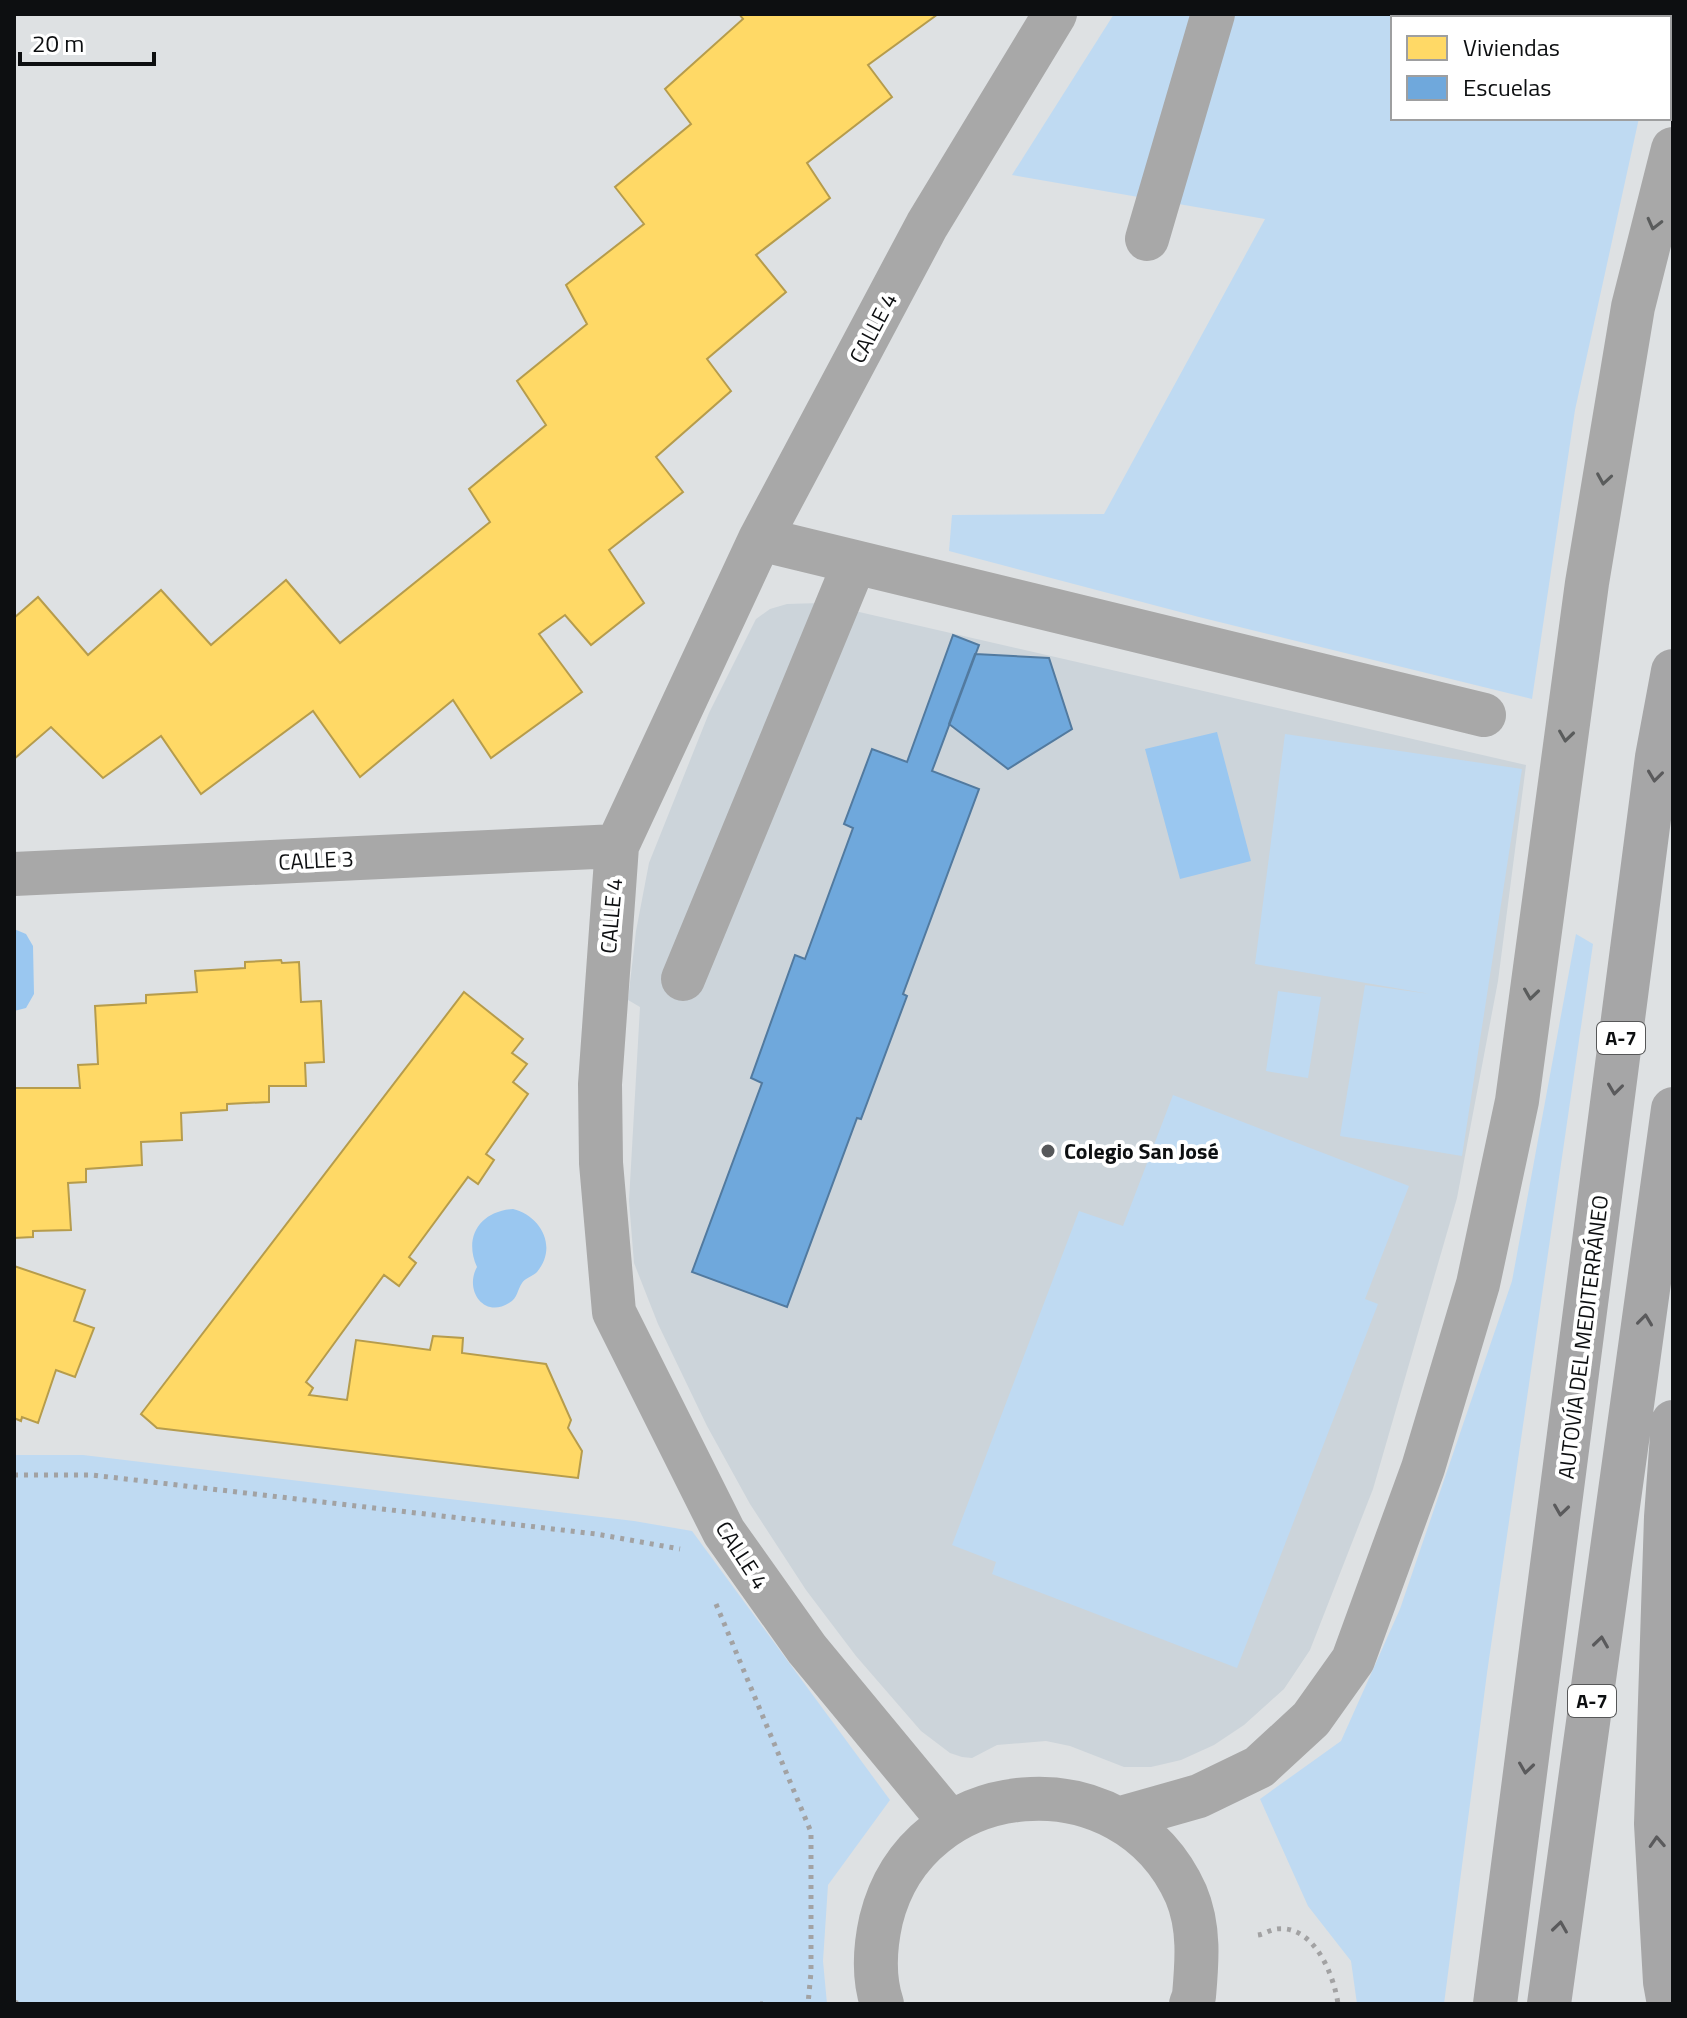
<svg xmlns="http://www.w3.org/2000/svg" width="1687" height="2018" viewBox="0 0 1687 2018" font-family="'Titillium Web',sans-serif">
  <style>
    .built { fill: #ccd4da }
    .green { fill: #bfdaf2 }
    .water { fill: #9ac7f0 }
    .homes { fill: #ffd966; stroke: #b69c4c; stroke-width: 2 }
    .schools { fill: #6fa8dc; stroke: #527a9f; stroke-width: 2 }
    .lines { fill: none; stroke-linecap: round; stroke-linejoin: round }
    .path { stroke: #a2a2a3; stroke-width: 5; stroke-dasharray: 4 6; stroke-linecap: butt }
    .minor { stroke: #a8a8a8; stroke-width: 44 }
    .highway { stroke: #a6a6a7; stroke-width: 44 }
    .oneway { stroke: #5a5c5c }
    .oneway2 { stroke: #5a5a5c }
    .poi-dot { fill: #56585a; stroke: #fff; stroke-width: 3 }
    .labels { text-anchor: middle; stroke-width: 8; stroke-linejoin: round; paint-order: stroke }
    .shield { fill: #fff; stroke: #565758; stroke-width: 2 }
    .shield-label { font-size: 20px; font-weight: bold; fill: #0d0f11 }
    .street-label { font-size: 22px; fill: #0d0f11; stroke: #fff }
    .poi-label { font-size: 22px; font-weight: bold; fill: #0d0f11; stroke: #fff; text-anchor: start }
  </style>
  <rect width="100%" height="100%" fill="#dee1e3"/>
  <path class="built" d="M 820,603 L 1526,765 L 1498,981 L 1457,1198 L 1373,1489 L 1310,1650 L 1284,1689 L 1244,1725 L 1214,1745 L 1181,1760 L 1151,1767 L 1124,1767 L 1070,1746 L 1046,1741 L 997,1745 L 972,1758 L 962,1757 L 950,1753 L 921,1731 L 856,1656 L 806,1590 L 750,1504 L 707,1426 L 658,1324 L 634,1263 L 629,1201 L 640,1007 L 628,1000 L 636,931 L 649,863 L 709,713 L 756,619 L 770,609 L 787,604 Z"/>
  <path class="green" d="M 1114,14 L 1662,14 L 1661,18 L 1393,18 L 1393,118 L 1639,118 L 1575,410 L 1532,699 L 1199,617 L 949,551 L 952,515 L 1104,514 L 1265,219 L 1012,175 Z
    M 1285,734 L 1522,769 L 1462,1156 L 1340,1136 L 1365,985 L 1430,994 L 1255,964 Z
    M 1576,934 L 1593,944 L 1487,1673 L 1444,2004 L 1357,2004 L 1351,1961 L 1308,1906 L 1260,1799 L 1341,1741 L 1400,1609 L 1512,1281 Z
    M 1278,991 L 1321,997 L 1308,1078 L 1266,1071 Z
    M 1173,1095 L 1409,1186 L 1365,1299 L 1378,1304 L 1237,1668 L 992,1574 L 996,1562 L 952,1545 L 1079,1211 L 1123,1226 Z
    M 14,1455 L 83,1455 L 634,1521 L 692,1531 L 890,1800 L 828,1885 L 823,1961 L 827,2004 L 14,2004 Z"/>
  <path class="water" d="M 1217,732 L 1251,861 L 1180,879 L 1145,749 Z
    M 14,929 L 26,934 L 33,946 L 34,994 L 26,1008 L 14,1011 Z
    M 513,1209 C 541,1216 558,1247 537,1272 C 533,1276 525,1278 522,1283 C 517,1290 518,1298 509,1303 C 484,1319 464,1290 477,1267 C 463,1236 481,1211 513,1209 Z"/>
  <path class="homes" d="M 739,14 L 938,14 L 868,65 L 892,97 L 807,163 L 830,198 L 756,255 L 786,292 L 707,359 L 731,391 L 656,457 L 683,492 L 609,550 L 644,603 L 591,645 L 565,615 L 539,634 L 582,692 L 491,758 L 453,700 L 360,777 L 313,711 L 201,794 L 161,736 L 103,778 L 51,727 L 14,759 L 14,618 L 38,597 L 88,655 L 161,590 L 211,645 L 286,580 L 340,643 L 490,522 L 469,489 L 546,425 L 517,381 L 587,324 L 566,285 L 644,224 L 615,187 L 691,124 L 665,89 L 743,19 Z
    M 281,960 L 282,963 L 299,962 L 301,1002 L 321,1001 L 324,1062 L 305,1063 L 306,1086 L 269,1086 L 269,1102 L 227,1104 L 227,1110 L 181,1113 L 182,1140 L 141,1142 L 142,1165 L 86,1169 L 86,1182 L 68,1183 L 71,1230 L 33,1231 L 33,1237 L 14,1238 L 14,1088 L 80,1088 L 78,1065 L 98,1064 L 95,1006 L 146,1003 L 146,995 L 197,992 L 195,971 L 245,968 L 245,962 Z
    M 464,992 L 523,1039 L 512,1053 L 527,1064 L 513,1082 L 528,1094 L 486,1154 L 494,1160 L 478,1184 L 468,1177 L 409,1257 L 416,1263 L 399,1286 L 384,1275 L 306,1382 L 313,1388 L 309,1395 L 347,1400 L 356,1340 L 430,1350 L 433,1336 L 463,1338 L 462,1353 L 546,1364 L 571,1420 L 568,1428 L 582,1451 L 578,1478 L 157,1428 L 141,1414 Z
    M 14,1266 L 85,1290 L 74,1321 L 94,1328 L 75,1377 L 56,1370 L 38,1423 L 22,1417 L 21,1421 L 14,1418 Z"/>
  <path class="schools" d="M 953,635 L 979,645 L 932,771 L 979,789 L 903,994 L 907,996 L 861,1119 L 857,1118 L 787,1307 L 692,1272 L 762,1083 L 751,1078 L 795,955 L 805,959 L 853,828 L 844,824 L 872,749 L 907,762 Z
    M 975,654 L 1049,658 L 1072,729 L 1008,769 L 949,724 Z"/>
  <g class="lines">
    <path class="path" d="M 14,1475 L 92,1475 L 596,1534 L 680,1549
      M 716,1604 L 811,1832 L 811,1972 L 808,2004
      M 1258,1935 C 1264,1934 1270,1930 1276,1929 C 1314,1924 1334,1975 1338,2004
      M 14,2002 L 21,2004
      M 760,2004 L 763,2004"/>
    <path class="minor" d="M 1147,239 L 1213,14
      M 760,539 L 1484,715
      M 14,874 L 617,846
      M 683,979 L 855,562
      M 1118,1819 L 1199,1796 L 1259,1767 L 1311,1719 L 1353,1660 L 1423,1468 L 1478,1284 L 1517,1101 L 1587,583 L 1633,307 L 1673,149
      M 950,1822 L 807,1649 L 724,1532 L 614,1312 L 601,1163 L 600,1084 L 617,846 L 760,539 L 927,225 L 1055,14
      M 882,2004 C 873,1977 875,1947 881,1920 C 917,1772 1124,1755 1186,1894 C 1200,1927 1197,1962 1194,1996 L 1191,2004"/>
    <path class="highway" d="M 1495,2004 L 1657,757 L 1673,671
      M 1549,2004 L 1673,1109
      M 1669,2004 L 1665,1982 L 1656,1824 L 1666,1517 L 1673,1422"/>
  </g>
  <defs><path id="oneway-chevron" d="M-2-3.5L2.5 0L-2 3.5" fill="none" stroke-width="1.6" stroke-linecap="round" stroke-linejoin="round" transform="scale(2)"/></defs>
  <g class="oneway">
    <use href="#oneway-chevron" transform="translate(1654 224) rotate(104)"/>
    <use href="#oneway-chevron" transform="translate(1604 479) rotate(99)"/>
    <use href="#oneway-chevron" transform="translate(1566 736) rotate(98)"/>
    <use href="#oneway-chevron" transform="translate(1531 994) rotate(98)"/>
  </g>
  <g class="oneway2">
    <use href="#oneway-chevron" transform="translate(1655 776) rotate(97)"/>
    <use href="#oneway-chevron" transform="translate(1615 1089) rotate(97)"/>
    <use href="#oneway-chevron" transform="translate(1645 1320) rotate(-83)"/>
    <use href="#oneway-chevron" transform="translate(1561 1510) rotate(98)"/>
    <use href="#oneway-chevron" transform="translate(1601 1642) rotate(-82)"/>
    <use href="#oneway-chevron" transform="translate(1526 1768) rotate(98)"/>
    <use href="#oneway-chevron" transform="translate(1657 1842) rotate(-93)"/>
    <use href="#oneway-chevron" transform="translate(1560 1927) rotate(-82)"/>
  </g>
  <circle class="poi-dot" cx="1048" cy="1151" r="8"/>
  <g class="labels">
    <g class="shield">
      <rect x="1597" y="1022" width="48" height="32" rx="6"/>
      <rect x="1568" y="1685" width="48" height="32" rx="6"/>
    </g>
    <g class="shield-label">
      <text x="1621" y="1045">A-7</text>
      <text x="1592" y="1708">A-7</text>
    </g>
    <g class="street-label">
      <text transform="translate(873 328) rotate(-62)" y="8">CALLE 4</text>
      <text transform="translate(316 860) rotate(-3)" y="8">CALLE 3</text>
      <text transform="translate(611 916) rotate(-85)" y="8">CALLE 4</text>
      <text transform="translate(1583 1337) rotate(-83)" y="8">AUTOVÍA DEL MEDITERRÁNEO</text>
      <text transform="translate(742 1555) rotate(57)" y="8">CALLE 4</text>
    </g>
    <g class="poi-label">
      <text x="1064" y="1159">Colegio San José</text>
    </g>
  </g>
  <rect width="1687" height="2018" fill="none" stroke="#0d0f11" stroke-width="32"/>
  <rect x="1391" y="16" width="280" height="104" fill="#ffffff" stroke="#9e9fa0" stroke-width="2"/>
  <rect x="1407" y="36" width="40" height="24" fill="#ffd966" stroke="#9e9fa0" stroke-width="2"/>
  <text x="1463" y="56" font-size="24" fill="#0d0f11">Viviendas</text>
  <rect x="1407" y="76" width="40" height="24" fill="#6fa8dc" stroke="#9e9fa0" stroke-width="2"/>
  <text x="1463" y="96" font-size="24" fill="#0d0f11">Escuelas</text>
  <path d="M20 52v12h134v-12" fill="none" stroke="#0d0f11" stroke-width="4"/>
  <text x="32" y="52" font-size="24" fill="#0d0f11" stroke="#ffffff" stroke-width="6" paint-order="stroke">20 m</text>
</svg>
